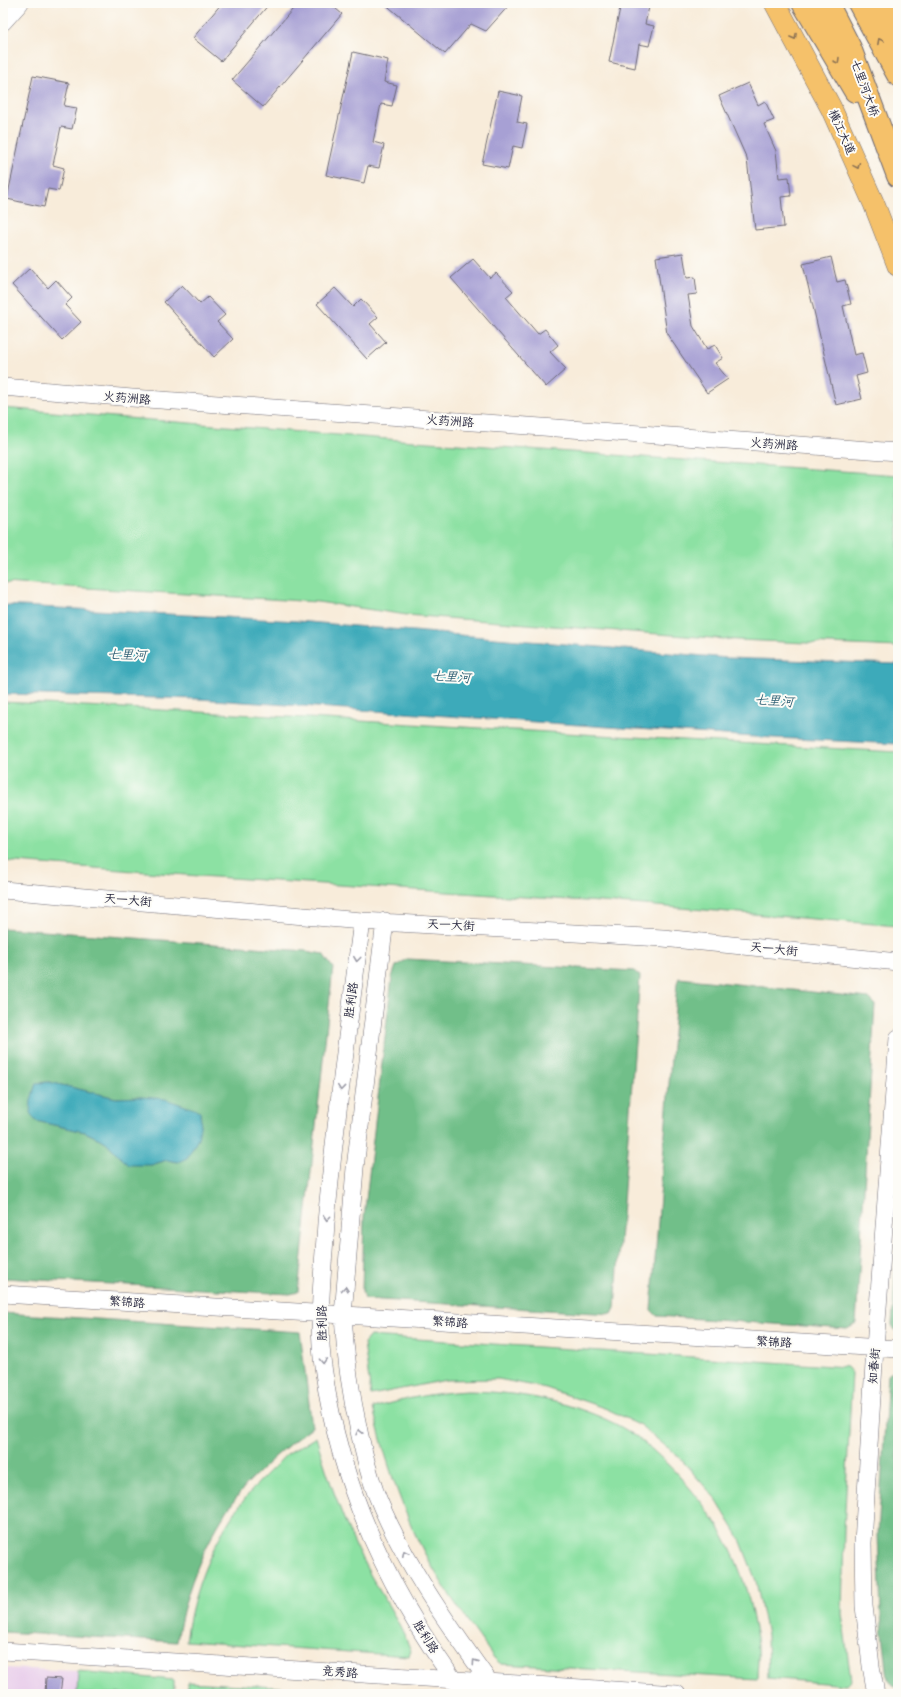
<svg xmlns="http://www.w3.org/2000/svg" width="901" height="1697" viewBox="0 0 901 1697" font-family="Kalam,'LXGW WenKai TC',sans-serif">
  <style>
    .built { fill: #ead1ec }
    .green { fill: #8ce1a3; stroke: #57826f }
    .forest { fill: #71bf89; stroke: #4a7062; fill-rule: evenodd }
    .water { fill: #3caaba; stroke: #2f667a }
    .building { fill: #a7a0d4 }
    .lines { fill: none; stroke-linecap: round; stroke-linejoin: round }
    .minor-casing { stroke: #6d6973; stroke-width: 18 }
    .major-casing { stroke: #6d6973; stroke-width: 22 }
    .highway-casing { stroke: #6d6973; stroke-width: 24 }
    .minor { stroke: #fff; stroke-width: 17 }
    .major { stroke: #f5c16b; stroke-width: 21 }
    .highway { stroke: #f5c16b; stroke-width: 22 }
    .oneway { stroke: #8c7253 }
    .oneway2 { stroke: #9c9ca7 }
    .labels { text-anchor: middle; stroke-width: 4; stroke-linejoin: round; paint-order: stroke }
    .street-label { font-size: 12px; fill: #22223b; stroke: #fdfcf7 }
    .water-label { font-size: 13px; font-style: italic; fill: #2e5f74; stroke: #fdfcf7 }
  </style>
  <rect width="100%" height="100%" fill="#fdfcf7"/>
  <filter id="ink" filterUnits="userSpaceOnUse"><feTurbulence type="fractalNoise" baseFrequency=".025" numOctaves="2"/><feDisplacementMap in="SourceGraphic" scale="8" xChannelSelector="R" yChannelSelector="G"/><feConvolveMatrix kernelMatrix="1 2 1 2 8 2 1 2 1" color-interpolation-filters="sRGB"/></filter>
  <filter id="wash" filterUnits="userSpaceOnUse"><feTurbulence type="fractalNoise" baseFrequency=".012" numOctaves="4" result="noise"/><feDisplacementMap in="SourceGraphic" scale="16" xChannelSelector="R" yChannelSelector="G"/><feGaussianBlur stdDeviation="0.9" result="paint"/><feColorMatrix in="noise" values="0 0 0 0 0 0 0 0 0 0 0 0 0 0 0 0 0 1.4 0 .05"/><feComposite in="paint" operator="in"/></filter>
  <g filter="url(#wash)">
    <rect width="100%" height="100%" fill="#f8ecda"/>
    <path class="built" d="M 3,1668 L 78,1671 L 77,1694 L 3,1694 Z"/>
    <path class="green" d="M 3,408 L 400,440 L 898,475 L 898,647 L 738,640 L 407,615 L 318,602 L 3,583 Z
      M 3,702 C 301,716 600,736 898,752 L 898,926 L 632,904 L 199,876 L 3,861 Z
      M 370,1336 L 847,1367 L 852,1373 L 844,1531 L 842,1614 L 851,1680 L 846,1685 L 768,1678 L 767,1635 L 756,1581 L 740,1539 L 715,1498 L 679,1457 L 640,1425 L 607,1409 L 546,1388 L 498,1379 L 446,1380 L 371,1395 L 364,1343 Z
      M 468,1391 C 520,1392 575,1402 621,1427 C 643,1439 662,1458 679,1476 C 720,1520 744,1565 754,1624 C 756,1632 758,1641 758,1648 C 759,1658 757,1669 757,1679 L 501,1664 L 494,1658 C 474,1629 452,1601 434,1570 C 405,1521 386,1463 373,1408 C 407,1398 432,1393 468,1391 Z
      M 316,1437 C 329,1481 344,1524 365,1565 C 380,1594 400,1620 411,1651 L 409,1656 L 186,1641 C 194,1578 223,1516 270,1471 C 276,1466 281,1459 287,1454 C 296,1448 307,1443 316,1437 Z
      M 78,1671 L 174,1680 L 174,1694 L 77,1694 Z
      M 188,1682 L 401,1694 L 187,1694 Z"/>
    <path class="forest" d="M 3,928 L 306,951 L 323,954 L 333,968 L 298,1292 L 290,1294 L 3,1278 ZM 49,1082 L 116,1098 L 142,1097 L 178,1162 L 167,1160 L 151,1165 L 120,1157 L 106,1142 L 85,1132 L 36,1121 L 36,1083 Z
      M 407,959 L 634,971 L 640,976 L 615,1308 L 612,1314 L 365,1299 L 362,1291 L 364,1217 L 392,977 L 396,966 Z
      M 679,978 L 869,998 L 875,1004 L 856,1324 L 847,1329 L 657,1316 L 651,1310 L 677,983 Z
      M 898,1227 L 898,1330 L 895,1330 L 892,1325 Z
      M 3,1313 L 300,1332 L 312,1427 C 293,1441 276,1455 259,1472 C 253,1478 247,1483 242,1490 C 208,1534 185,1587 177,1642 L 3,1632 Z
      M 894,1370 L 898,1370 L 898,1687 L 894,1687 L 888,1679 L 881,1615 L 878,1534 L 888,1375 Z"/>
    <path class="water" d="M 3,605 L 297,621 L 728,658 L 898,664 L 898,744 L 754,737 L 199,699 L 3,694 Z
      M 49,1082 L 116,1098 L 142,1097 L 165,1099 L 200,1111 L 201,1121 L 198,1139 L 187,1158 L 178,1162 L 167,1160 L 151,1165 L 129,1165 L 120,1157 L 106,1142 L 85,1132 L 36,1121 L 30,1113 L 31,1100 L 36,1083 Z"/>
    <g id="blocks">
      <path class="building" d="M 222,3 L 270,3 L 221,61 L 193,38 Z
        M 298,3 L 329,3 L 342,14 L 263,107 L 232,80 Z
        M 384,3 L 511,3 L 486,31 L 471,24 L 445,54 Z
        M 621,3 L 650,3 L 645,24 L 654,26 L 649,46 L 639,44 L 635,68 L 609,62 Z
        M 353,52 L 388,60 L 384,82 L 397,85 L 392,106 L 381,104 L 373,142 L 384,145 L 379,168 L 368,166 L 364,183 L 326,175 Z
        M 33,76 L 69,83 L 64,106 L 77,108 L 72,129 L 61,127 L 53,165 L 64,168 L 59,191 L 48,189 L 44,207 L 7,199 Z
        M 748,83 L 758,105 L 765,101 L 774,120 L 764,124 L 776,151 L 779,178 L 789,177 L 791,196 L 781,197 L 784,227 L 755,230 L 747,159 L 719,96 Z
        M 498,91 L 522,96 L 517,122 L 527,124 L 522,148 L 513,146 L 508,169 L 482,164 Z
        M 683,253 L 687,278 L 695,277 L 697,294 L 688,295 L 693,326 L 707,349 L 715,345 L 723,358 L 715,363 L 728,379 L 707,393 L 667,334 L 656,257 Z
        M 831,257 L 837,282 L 845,280 L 851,304 L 843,306 L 854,355 L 862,353 L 867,373 L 856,376 L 862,399 L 836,405 L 803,264 Z
        M 473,259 L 490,278 L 496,273 L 513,291 L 506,297 L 538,334 L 545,329 L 558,345 L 550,352 L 566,369 L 546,387 L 451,278 Z
        M 30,268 L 48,288 L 56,280 L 72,298 L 65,305 L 81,322 L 62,340 L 12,285 Z
        M 182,285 L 200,304 L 208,297 L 225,315 L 217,322 L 233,339 L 214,357 L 164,302 Z
        M 335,288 L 353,307 L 361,299 L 378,317 L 370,324 L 386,342 L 367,359 L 317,304 Z
        M 46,1678 L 62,1679 L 60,1694 L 45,1694 Z"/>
    </g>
  </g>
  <g filter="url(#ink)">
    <use href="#blocks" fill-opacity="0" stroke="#6d6973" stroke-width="1"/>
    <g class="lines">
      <defs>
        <path id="minor" d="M 3,22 L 20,3
          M 3,387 L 132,398 L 898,452
          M 3,890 L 362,921 L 663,938 L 898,962
          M 362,921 C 349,1022 335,1122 326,1223 C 323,1273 316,1324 324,1373 C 341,1492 393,1599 464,1694
          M 385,921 L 355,1168 L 343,1315 C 345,1356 351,1396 360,1436 C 364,1454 369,1474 375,1491 C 404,1565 452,1630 498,1694
          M 3,1294 L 898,1349
          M 3,1651 L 677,1694
          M 876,1694 L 871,1666 L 864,1606 L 863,1543 L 875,1348 L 898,1038"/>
        <path id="major" d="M 775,3 L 831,108 L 874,204 L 898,266"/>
        <path id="highway" d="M 803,3 L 855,91
          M 827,3 L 850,48 L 898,176
          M 859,3 L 898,75
          M 882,3 L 898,37"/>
      </defs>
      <use href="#minor" class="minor-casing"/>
      <use href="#major" class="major-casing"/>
      <use href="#highway" class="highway-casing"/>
      <use href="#minor" class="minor"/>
      <use href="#major" class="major"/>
      <use href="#highway" class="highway"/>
    </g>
    <defs><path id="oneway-chevron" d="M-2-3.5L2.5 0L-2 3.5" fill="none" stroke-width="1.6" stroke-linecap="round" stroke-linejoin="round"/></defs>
    <g class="oneway">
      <use href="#oneway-chevron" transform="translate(794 37) rotate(61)"/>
      <use href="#oneway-chevron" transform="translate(880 41) rotate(-118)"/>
      <use href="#oneway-chevron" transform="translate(837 61) rotate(59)"/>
      <use href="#oneway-chevron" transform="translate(857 166) rotate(66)"/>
    </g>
    <g class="oneway2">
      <use href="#oneway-chevron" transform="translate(357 959) rotate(97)"/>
      <use href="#oneway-chevron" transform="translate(341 1088) rotate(96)"/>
      <use href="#oneway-chevron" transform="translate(327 1218) rotate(95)"/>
      <use href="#oneway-chevron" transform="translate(345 1289) rotate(-85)"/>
      <use href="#oneway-chevron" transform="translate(323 1361) rotate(87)"/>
      <use href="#oneway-chevron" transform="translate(359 1432) rotate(-103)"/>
      <use href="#oneway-chevron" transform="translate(405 1553) rotate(-116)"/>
      <use href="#oneway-chevron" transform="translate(475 1662) rotate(-125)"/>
    </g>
  </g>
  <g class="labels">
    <g class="street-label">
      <text transform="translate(865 88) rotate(70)" y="4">七里河大桥</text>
      <text transform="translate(842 132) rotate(66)" y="4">横江大道</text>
      <text transform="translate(127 398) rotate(5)" y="4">火药洲路</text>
      <text transform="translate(450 421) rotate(4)" y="4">火药洲路</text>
      <text transform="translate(774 444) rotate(4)" y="4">火药洲路</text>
      <text transform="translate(128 900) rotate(5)" y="4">天一大街</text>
      <text transform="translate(451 925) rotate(3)" y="4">天一大街</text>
      <text transform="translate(774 949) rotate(6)" y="4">天一大街</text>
      <text transform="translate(351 1000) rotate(-82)" y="4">胜利路</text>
      <text transform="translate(127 1302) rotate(4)" y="4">繁锦路</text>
      <text transform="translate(450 1322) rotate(4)" y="4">繁锦路</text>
      <text transform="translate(322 1323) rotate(-91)" y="4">胜利路</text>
      <text transform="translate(774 1342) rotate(3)" y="4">繁锦路</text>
      <text transform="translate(874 1366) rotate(-86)" y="4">知春街</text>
      <text transform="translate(426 1637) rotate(58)" y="4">胜利路</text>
      <text transform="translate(340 1672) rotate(4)" y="4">竞秀路</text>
    </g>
    <g class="water-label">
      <text transform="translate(127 654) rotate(2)" y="5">七里河</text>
      <text transform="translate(451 676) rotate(4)" y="5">七里河</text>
      <text transform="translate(774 700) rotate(4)" y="5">七里河</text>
    </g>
  </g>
  <rect width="901" height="1697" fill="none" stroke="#fdfcf7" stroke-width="16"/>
</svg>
